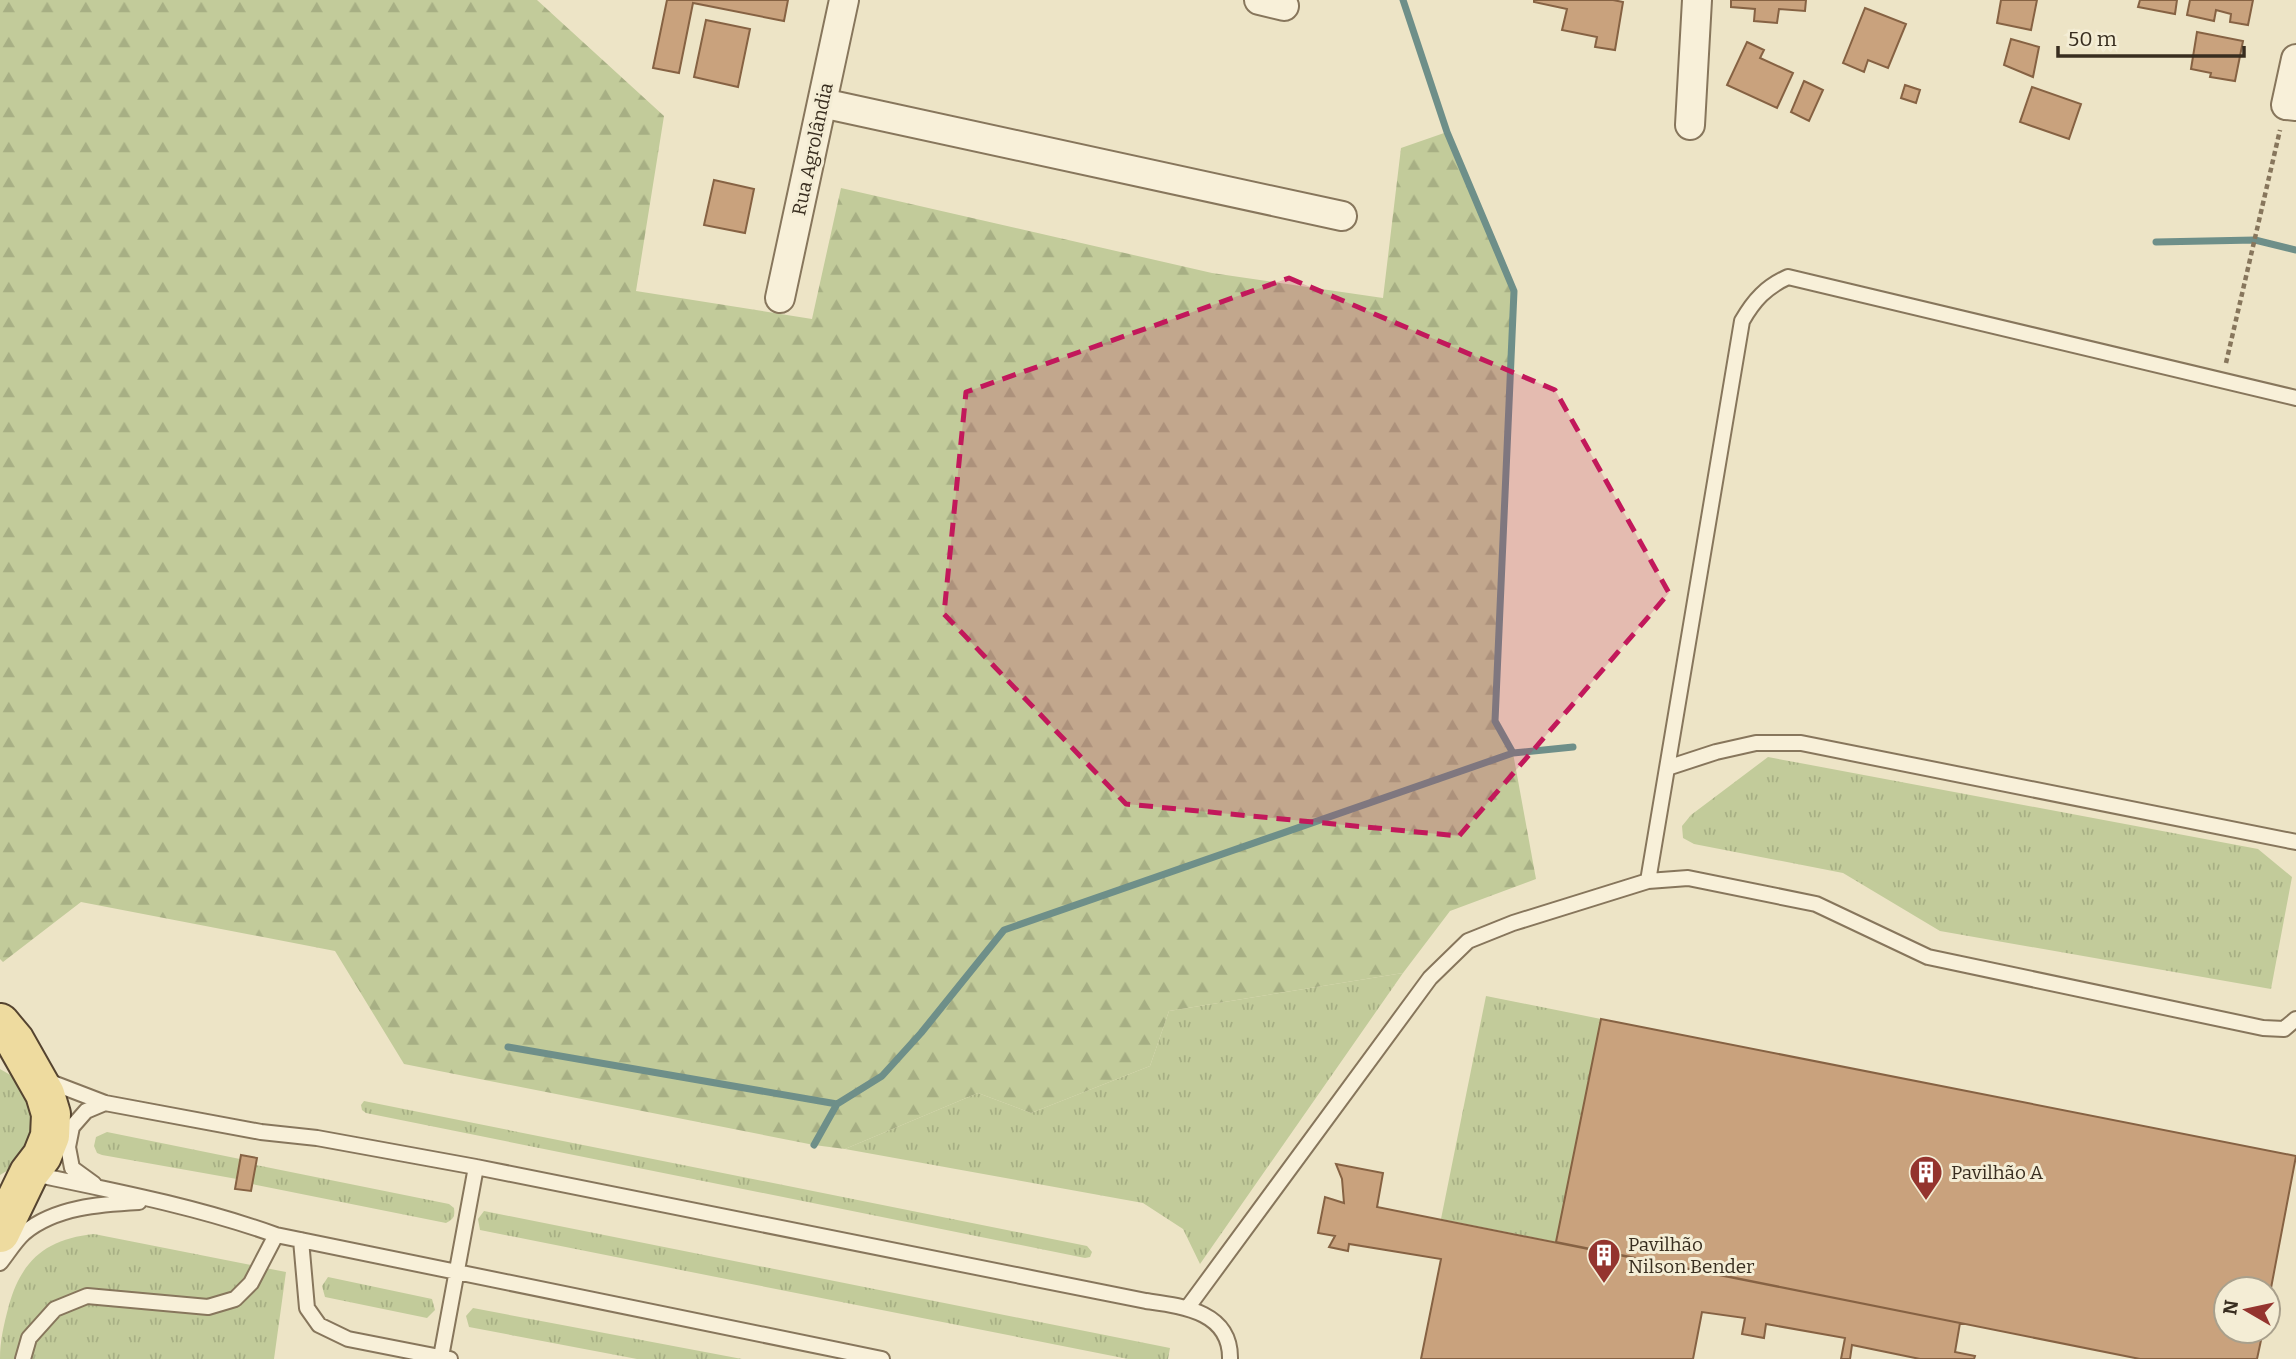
<svg xmlns="http://www.w3.org/2000/svg" width="2296" height="1359" viewBox="0 0 2296 1359" font-family="Bitter,serif">
  <style>
    .grass { fill: url(#grass-tufts) }
    .forest { fill: url(#forest-firs) }
    .lines { fill: none; stroke-linecap: round; stroke-linejoin: round }
    .stream { stroke: #6e8f89; stroke-width: 7 }
    .building { fill: #c9a27d; stroke: #866243; stroke-width: 2 }
    .lane-casing { stroke: #87765c; stroke-width: 18 }
    .street-casing { stroke: #87765c; stroke-width: 32 }
    .primary-casing { stroke: #554430; stroke-width: 42 }
    .path { stroke: #87765c; stroke-width: 4.5; stroke-dasharray: 5 3.5; stroke-linecap: butt }
    .lane { stroke: #f8f0d9; stroke-width: 14 }
    .street { stroke: #f8f0d9; stroke-width: 28 }
    .primary { stroke: #eedb9f; stroke-width: 38 }
    .marked { fill: #c2185b; fill-opacity: 0.2; stroke: #c2185b; stroke-width: 5; stroke-dasharray: 14 9; stroke-linejoin: round }
    .labels { text-anchor: middle; stroke-width: 6; stroke-linejoin: round; paint-order: stroke }
    .street-label { font-size: 19px; fill: #382d1f; stroke: #f4edd5 }
    .poi-label { font-size: 19px; fill: #382d1f; stroke: #f4edd5; text-anchor: start }
  </style>
  <defs>
    <pattern id="grass-tufts" width="24" height="20" patternUnits="userSpaceOnUse" patternTransform="scale(1.75)"><rect width="24" height="20" fill="#c2cb9a"/><path d="M3 7l-1-3M5 7V3M7 7l1-3M15 17l-1-3M17 17v-4M19 17l1-3" fill="none" stroke="#a7af84"/></pattern>
    <pattern id="forest-firs" width="22" height="20" patternUnits="userSpaceOnUse" patternTransform="scale(1.75)"><rect width="22" height="20" fill="#c2cb9a"/><path d="M5 1l3.5 6h-7zM16 11l3.5 6h-7z" fill="#a7af84"/></pattern>
  </defs>
  <rect width="100%" height="100%" fill="#ede4c6"/>
  <path class="grass" d="M 1768,757 L 2258,849 L 2292,877 L 2271,989 L 1940,931 L 1843,873 L 1694,844 L 1683,838 L 1682,826 L 1691,815 Z
    M 1403,973 L 1200,1264 L 1183,1229 L 1143,1203 L 845,1149 L 978,1093 L 1031,1113 L 1150,1066 L 1169,1011 Z
    M 1486,996 L 1601,1019 L 1556,1242 L 1441,1219 Z
    M 0,1069 L 19,1080 L 30,1094 L 37,1131 L 20,1163 L 0,1175 Z
    M 364,1101 L 1087,1246 L 1092,1252 L 1090,1257 L 1085,1258 L 366,1113 L 362,1110 L 361,1105 Z
    M 107,1132 L 240,1159 L 237,1179 L 102,1155 L 97,1153 L 94,1146 L 96,1137 Z
    M 256,1165 L 449,1204 L 454,1208 C 455,1216 454,1219 446,1223 L 252,1184 Z
    M 484,1211 L 1170,1348 L 1168,1359 L 1128,1359 L 480,1230 L 478,1219 Z
    M 94,1234 L 286,1272 L 274,1359 L 0,1359 C 0,1340 4,1324 9,1305 C 22,1259 47,1239 94,1234 Z
    M 328,1277 L 432,1299 L 435,1310 L 427,1318 L 325,1297 L 322,1286 Z
    M 473,1308 L 742,1359 L 637,1359 L 469,1327 L 466,1316 Z"/>
  <path class="forest" d="M 0,0 L 537,0 L 664,116 L 636,291 L 812,319 L 841,188 L 1212,273 L 1383,298 L 1401,148 L 1447,132 L 1514,291 L 1495,721 L 1513,753 L 1536,879 L 1450,911 L 1403,973 L 1169,1011 L 1150,1066 L 1031,1113 L 978,1093 L 845,1149 L 814,1145 L 404,1064 L 335,951 L 81,902 L 3,962 L 0,959 Z"/>
  <g class="lines">
    <path class="stream" d="M 1403,0 L 1447,132 L 1514,291 L 1495,721 L 1513,753
      M 2156,242 L 2255,240 L 2296,250
      M 508,1047 L 837,1104
      M 814,1145 L 837,1104 L 882,1076 L 921,1033 L 1004,930 L 1513,753 L 1573,747"/>
  </g>
  <path class="building" d="M 667,0 L 788,0 L 784,21 L 693,3 L 679,73 L 653,68 Z
    M 1534,0 L 1613,0 L 1623,2 L 1615,50 L 1595,47 L 1597,37 L 1562,30 L 1567,9 L 1534,2 Z
    M 1731,0 L 1806,0 L 1805,11 L 1779,9 L 1777,23 L 1754,21 L 1755,9 L 1731,7 Z
    M 2001,0 L 2037,0 L 2031,30 L 1997,23 Z
    M 2140,0 L 2177,0 L 2175,14 L 2138,7 Z
    M 2190,0 L 2253,0 L 2248,25 L 2230,22 L 2231,14 L 2216,10 L 2214,21 L 2187,15 Z
    M 1865,8 L 1906,24 L 1888,68 L 1868,60 L 1864,72 L 1843,63 Z
    M 706,20 L 750,29 L 738,87 L 694,77 Z
    M 2197,32 L 2243,41 L 2235,81 L 2210,77 L 2211,73 L 2191,69 Z
    M 2011,39 L 2039,47 L 2033,77 L 2004,65 Z
    M 1747,42 L 1764,50 L 1760,58 L 1793,73 L 1777,108 L 1727,85 Z
    M 1804,81 L 1823,90 L 1809,121 L 1791,112 Z
    M 1905,85 L 1920,90 L 1916,103 L 1901,98 Z
    M 2032,87 L 2081,104 L 2069,139 L 2020,122 Z
    M 714,180 L 754,189 L 745,233 L 704,225 Z
    M 1601,1019 L 2296,1156 L 2268,1304 L 2268,1289 L 2226,1289 L 2226,1331 L 2263,1331 L 2257,1359 L 2140,1359 L 1556,1242 Z
    M 241,1155 L 257,1158 L 251,1191 L 235,1189 Z
    M 1336,1164 L 1383,1173 L 1377,1207 L 1960,1323 L 1955,1352 L 1975,1356 L 1974,1359 L 1920,1359 L 1852,1345 L 1850,1359 L 1841,1359 L 1845,1338 L 1766,1324 L 1764,1338 L 1742,1334 L 1745,1318 L 1702,1312 L 1693,1359 L 1421,1359 L 1441,1259 L 1349,1244 L 1348,1251 L 1329,1247 L 1335,1236 L 1318,1233 L 1325,1197 L 1344,1203 L 1342,1179 Z"/>
  <g class="lines">
    <defs>
      <path id="lane" d="M 1667,768 L 1742,321 C 1754,300 1766,287 1788,277 L 2296,398
        M 1648,881 L 1667,768 L 1716,752 L 1756,743 L 1801,743 L 2296,842
        M 45,1080 L 105,1103 L 261,1132 L 317,1138 L 476,1167 L 1146,1301 C 1181,1306 1231,1311 1230,1359
        M 33,1174 C 115,1191 198,1207 276,1235 L 882,1359
        M 94,1184 L 72,1168 L 68,1147 L 72,1127 L 86,1111 L 105,1103
        M 301,1240 L 307,1308 L 319,1325 L 348,1339 L 450,1359
        M 0,1263 C 8,1253 15,1241 24,1233 C 55,1207 101,1204 139,1202
        M 1188,1307 L 1430,978 L 1468,941 L 1513,923 L 1648,881 L 1688,878 L 1816,904 L 1928,957 L 2263,1028 L 2284,1029 L 2296,1019
        M 441,1357 L 476,1167
        M 23,1359 L 29,1338 L 55,1309 L 87,1296 L 208,1307 L 235,1299 L 251,1283 L 276,1235"/>
      <path id="street" d="M 1259,0 L 1284,6
        M 2296,59 L 2286,105 L 2296,106
        M 822,103 L 1342,216
        M 1690,125 L 1697,0
        M 780,298 L 844,0"/>
      <path id="primary" d="M 0,1023 L 15,1041 L 45,1094 L 51,1114 L 50,1136 L 42,1156 L 29,1173 L 0,1233"/>
    </defs>
    <use href="#lane" class="lane-casing"/>
    <use href="#street" class="street-casing"/>
    <use href="#primary" class="primary-casing"/>
    <path class="path" d="M 2226,363 L 2280,130"/>
    <use href="#lane" class="lane"/>
    <use href="#street" class="street"/>
    <use href="#primary" class="primary"/>
  </g>
  <path class="marked" d="M 1289,278 L 1555,390 L 1669,593 L 1459,836 L 1126,804 L 944,614 L 966,392 Z"/>
  <defs>
    <symbol id="building-pin" viewBox="-11 -11 22 30"><path d="M0 17L-7.5 6A9.5 9.5 0 1 1 7.5 6Z" fill="#94342e" stroke="#f4edd5"/><path d="M-4-6H4V6H1V3H-1V6H-4ZM-2.5-4.3h1.7v1.8h-1.7ZM.8-4.3h1.7v1.8H.8ZM-2.5-1h1.7V.8h-1.7ZM.8-1h1.7V.8H.8Z" fill="#fff"/></symbol>
  </defs>
  <g fill-rule="evenodd">
    <use href="#building-pin" x="1907" y="1153" width="38" height="52"/>
    <use href="#building-pin" x="1585" y="1236" width="38" height="52"/>
  </g>
  <g class="labels">
    <g class="street-label">
      <text transform="translate(812 149) rotate(-78)" y="7">Rua Agrolândia</text>
    </g>
    <g class="poi-label">
      <text x="1951" y="1179">Pavilhão A</text>
      <text x="1628" y="1251">Pavilhão<tspan x="1628" dy="22">Nilson Bender</tspan></text>
    </g>
  </g>
  <g transform="translate(2247 1310) rotate(279)"><circle r="33" fill="#f4edd5" stroke="#a9a08c" stroke-width="2"/>
  <path d="M0-5L12 26L0 18L-12 26Z" fill="#94342e"/>
  <text y="-10" font-size="19" font-weight="bold" text-anchor="middle" fill="#382d1f">N</text>
  </g>
  <path d="M2058 46v10h186v-10" fill="none" stroke="#382d1f" stroke-width="3.5"/>
  <text x="2068" y="46" font-size="21" fill="#382d1f" stroke="#f4edd5" stroke-width="5" paint-order="stroke">50 m</text>
</svg>
